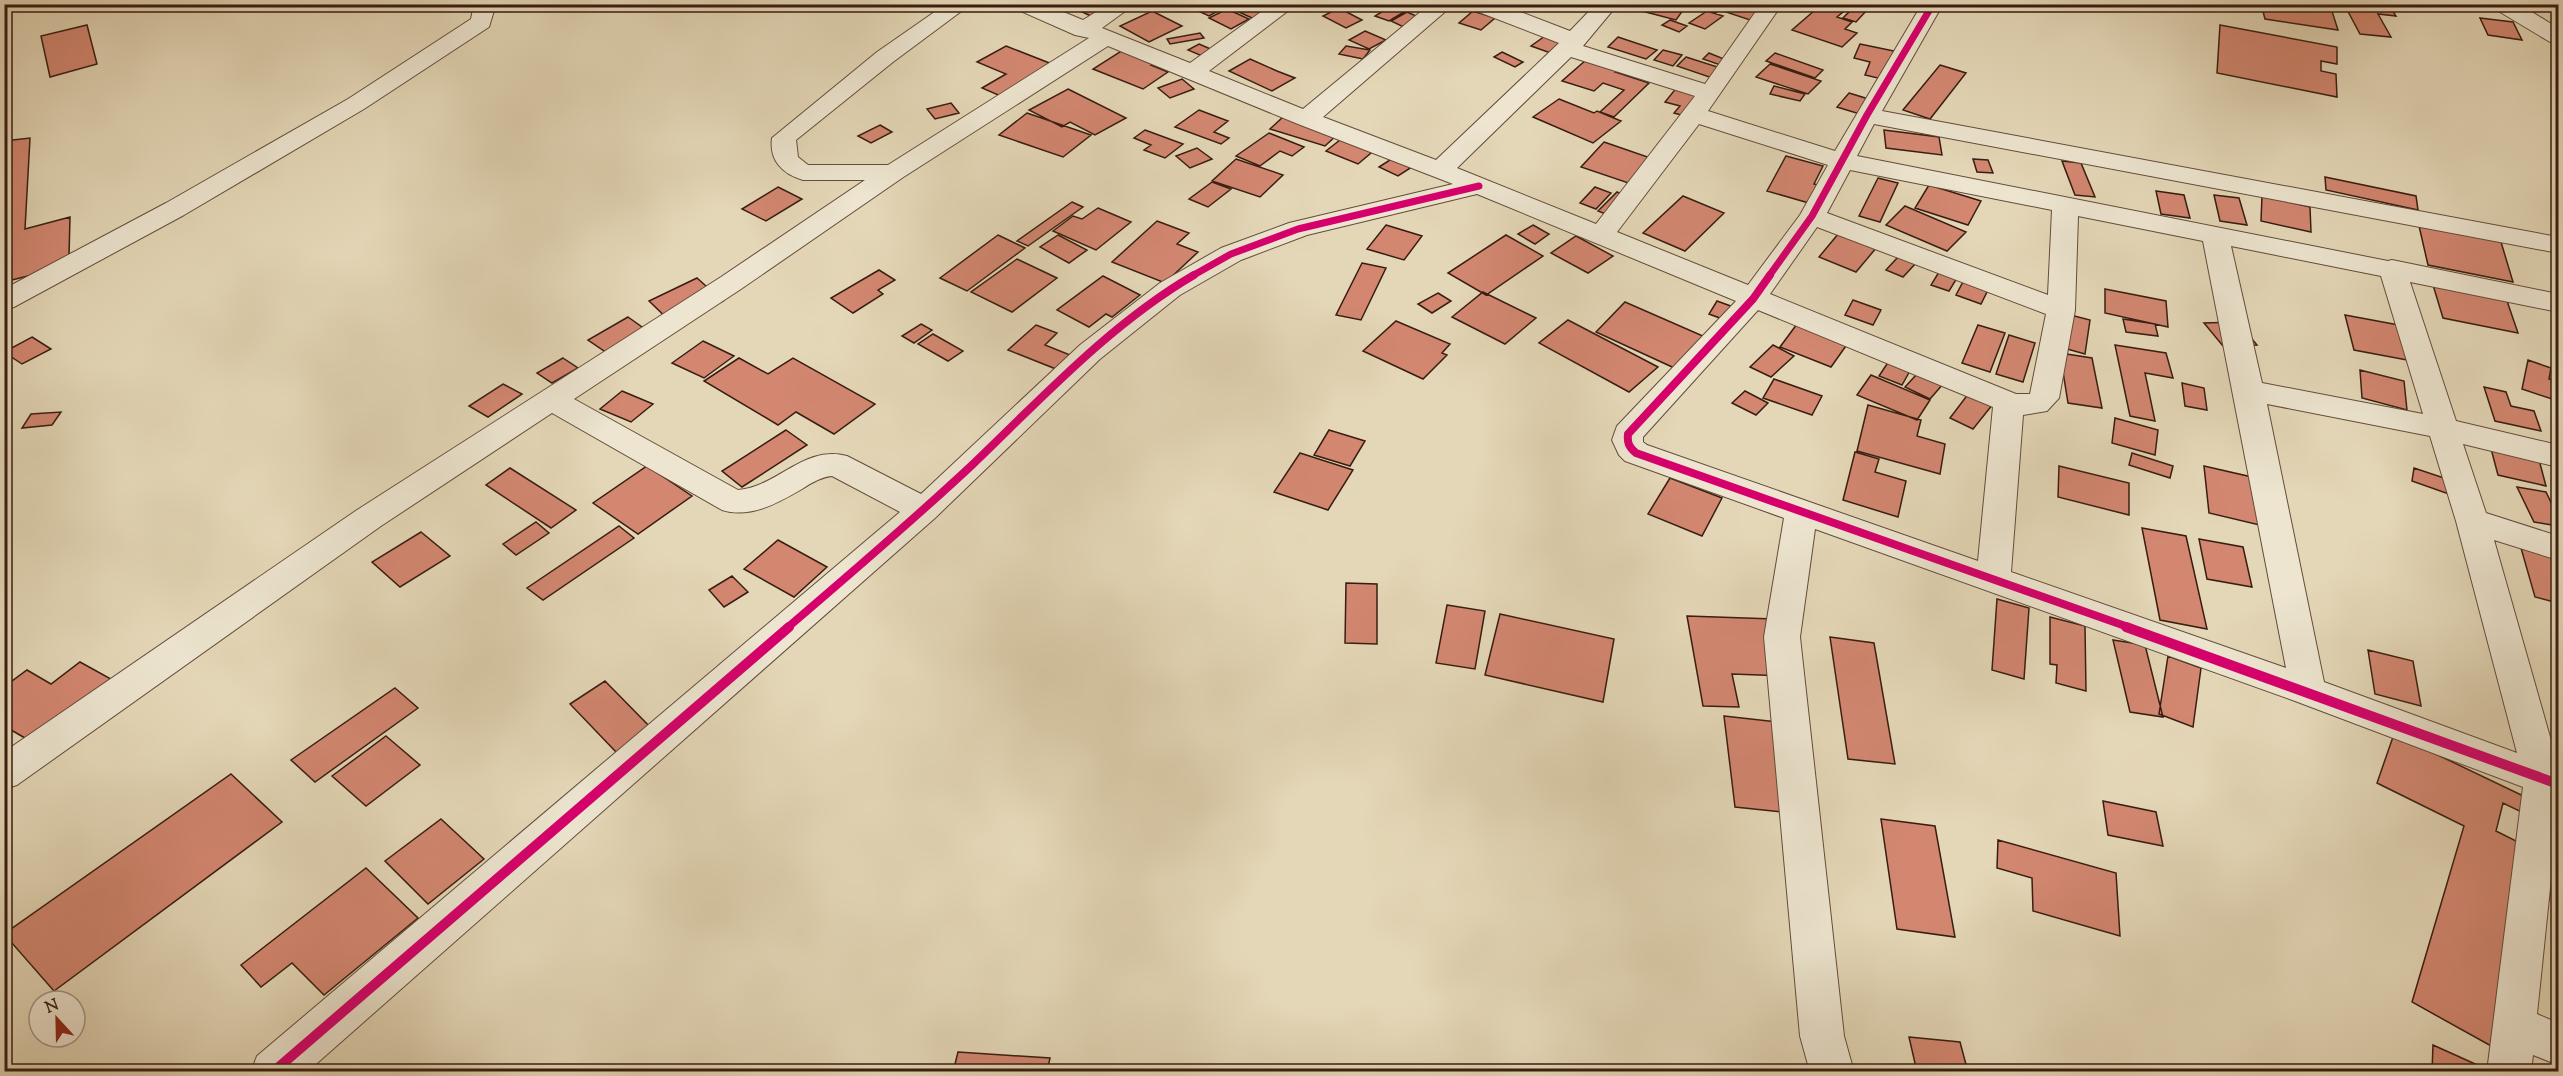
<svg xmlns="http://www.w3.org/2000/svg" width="2563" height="1076" viewBox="0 0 2563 1076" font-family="'Sorts Mill Goudy',serif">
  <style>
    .building { fill: #d38771; stroke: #381d11; stroke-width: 1.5 }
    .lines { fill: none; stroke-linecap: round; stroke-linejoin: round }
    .minor-casing { stroke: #634c3a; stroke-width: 2 }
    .tertiary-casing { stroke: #634c3a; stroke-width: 2 }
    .minor { fill: #ede5d0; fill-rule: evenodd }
    .tertiary { fill: #ede5d0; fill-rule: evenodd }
    .cycleway-far2-casing { stroke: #ede5d0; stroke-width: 10 }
    .cycleway-far1-casing { stroke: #ede5d0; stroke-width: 12 }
    .cycleway-casing { stroke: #ede5d0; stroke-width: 14 }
    .cycleway-far2 { stroke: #d6006c; stroke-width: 7 }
    .cycleway-far1 { stroke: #d6006c; stroke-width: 8 }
    .cycleway { stroke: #d6006c; stroke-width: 10 }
  </style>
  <rect width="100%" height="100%" fill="#e4d7b7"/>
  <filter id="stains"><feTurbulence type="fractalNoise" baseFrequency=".00333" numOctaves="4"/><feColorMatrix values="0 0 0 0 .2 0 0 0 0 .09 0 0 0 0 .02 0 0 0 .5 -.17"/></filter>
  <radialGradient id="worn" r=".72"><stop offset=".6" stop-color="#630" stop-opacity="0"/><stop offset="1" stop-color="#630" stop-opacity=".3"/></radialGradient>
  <path class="building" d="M 1066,4 L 1123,4 L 1101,21 Z
    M 1183,4 L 1227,4 L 1229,5 L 1209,16 Z
    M 1232,4 L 1295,4 L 1265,24 L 1228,7 Z
    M 1643,4 L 1679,4 L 1686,6 L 1676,20 L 1638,10 Z
    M 1708,4 L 1723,4 L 1716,13 L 1704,9 Z
    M 1726,4 L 1755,4 L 1776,11 L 1762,24 L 1720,10 Z
    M 1822,4 L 1849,7 L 1837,17 L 1852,22 L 1845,29 L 1857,33 L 1842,47 L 1792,30 Z
    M 2261,4 L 2330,5 L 2338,30 L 2265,19 Z
    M 2344,4 L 2388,4 L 2396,16 L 2378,14 L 2391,37 L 2360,34 Z
    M 1391,6 L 1404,12 L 1389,21 L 1375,16 Z
    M 1854,7 L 1867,10 L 1856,22 L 1843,18 Z
    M 1339,8 L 1362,20 L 1346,28 L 1323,16 Z
    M 1227,9 L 1249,19 L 1231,29 L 1209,18 Z
    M 1152,11 L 1182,26 L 1149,42 L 1120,26 Z
    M 1473,11 L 1495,18 L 1481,30 L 1459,23 Z
    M 1707,11 L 1723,16 L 1705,29 L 1689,23 Z
    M 1407,12 L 1430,22 L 1414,32 L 1391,21 Z
    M 2480,18 L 2513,22 L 2522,40 L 2488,35 Z
    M 1670,20 L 1687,26 L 1679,32 L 1662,25 Z
    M 87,25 L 97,64 L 50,77 L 41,36 Z
    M 2220,25 L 2337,47 L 2337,64 L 2321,61 L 2321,71 L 2336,74 L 2337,97 L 2217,73 Z
    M 1365,31 L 1386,40 L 1369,49 L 1349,40 Z
    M 1552,31 L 1577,40 L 1556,55 L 1531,46 Z
    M 1200,33 L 1204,38 L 1170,44 L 1167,39 Z
    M 1618,37 L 1657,50 L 1646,59 L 1608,47 Z
    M 1199,44 L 1213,50 L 1202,56 L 1188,50 Z
    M 1860,44 L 1894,51 L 1882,79 L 1865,75 L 1870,62 L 1854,58 Z
    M 1006,46 L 1057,66 L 1005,98 L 982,88 L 1006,74 L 977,62 Z
    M 1346,46 L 1370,50 L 1363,59 L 1339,54 Z
    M 1126,48 L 1159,60 L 1151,65 L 1168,72 L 1143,89 L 1093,69 Z
    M 1663,50 L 1682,55 L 1673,66 L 1654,60 Z
    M 1502,52 L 1523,62 L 1515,67 L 1494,57 Z
    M 1709,53 L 1724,59 L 1729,68 L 1703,59 Z
    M 1775,53 L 1823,70 L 1815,78 L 1766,61 Z
    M 1686,57 L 1727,70 L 1718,80 L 1677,66 Z
    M 1250,59 L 1277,71 L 1295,78 L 1272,91 L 1229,71 Z
    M 1586,60 L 1617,70 L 1615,72 L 1649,83 L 1614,117 L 1600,112 L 1624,90 L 1603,83 L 1594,91 L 1562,81 Z
    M 1770,64 L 1821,81 L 1808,94 L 1756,77 Z
    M 1940,65 L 1966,73 L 1930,119 L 1903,110 Z
    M 1182,79 L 1194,89 L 1170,98 L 1158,88 Z
    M 1678,86 L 1713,95 L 1696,119 L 1674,113 L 1680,106 L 1665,102 Z
    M 1774,86 L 1805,94 L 1800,101 L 1770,94 Z
    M 1068,89 L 1126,118 L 1095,135 L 1070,122 L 1062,127 L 1029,110 Z
    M 1849,93 L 1875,101 L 1863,115 L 1837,107 Z
    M 1559,99 L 1594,113 L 1597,111 L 1621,121 L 1593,143 L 1533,117 Z
    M 951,103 L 959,113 L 935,119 L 927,109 Z
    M 1199,110 L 1228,121 L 1214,132 L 1229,138 L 1221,144 L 1175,127 Z
    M 1027,113 L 1091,135 L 1063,157 L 999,135 Z
    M 1284,116 L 1339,133 L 1325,146 L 1270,129 Z
    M 880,125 L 892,132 L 871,143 L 858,136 Z
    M 1145,130 L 1183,144 L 1165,158 L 1144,150 L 1151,145 L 1134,138 Z
    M 1884,130 L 1939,137 L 1942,155 L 1886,148 Z
    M 1269,133 L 1304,147 L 1292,156 L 1280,151 L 1260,166 L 1236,156 Z
    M 1345,136 L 1377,148 L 1358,164 L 1326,151 Z
    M 30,138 L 25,229 L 70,217 L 69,256 L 75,264 L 4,282 L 4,141 Z
    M 1604,142 L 1668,164 L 1646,189 L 1581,167 Z
    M 1197,148 L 1212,159 L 1190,168 L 1176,156 Z
    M 1396,156 L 1415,165 L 1398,176 L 1379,167 Z
    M 1786,156 L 1823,166 L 1814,184 L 1818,185 L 1809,203 L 1767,191 Z
    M 1236,159 L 1283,175 L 1260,197 L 1212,181 Z
    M 1973,159 L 1988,160 L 1993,173 L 1977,172 Z
    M 2062,161 L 2081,163 L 2095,197 L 2075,195 Z
    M 2325,177 L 2416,196 L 2418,210 L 2326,190 Z
    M 1878,178 L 1898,183 L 1880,222 L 1859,216 Z
    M 1212,182 L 1231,189 L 1208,207 L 1189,199 Z
    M 1929,185 L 1981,201 L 1968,225 L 1915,208 Z
    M 778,187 L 802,199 L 766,221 L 742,209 Z
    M 1595,187 L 1611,193 L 1596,209 L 1580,203 Z
    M 2156,191 L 2184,195 L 2190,218 L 2161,214 Z
    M 1617,192 L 1639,201 L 1621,220 L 1598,211 Z
    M 2214,195 L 2239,198 L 2247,225 L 2220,221 Z
    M 1683,196 L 1724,213 L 1685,251 L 1643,233 Z
    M 2262,196 L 2310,207 L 2311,232 L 2261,221 Z
    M 1072,202 L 1083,207 L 1028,246 L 1017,241 Z
    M 1905,206 L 1966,232 L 1947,251 L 1886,225 Z
    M 1098,208 L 1131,222 L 1096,250 L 1053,231 L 1073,216 L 1082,219 Z
    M 1157,221 L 1189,233 L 1177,244 L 1198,252 L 1165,283 L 1112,262 Z
    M 1386,225 L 1422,236 L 1404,260 L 1367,249 Z
    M 1533,225 L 1549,234 L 1535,244 L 1518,234 Z
    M 2419,226 L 2501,242 L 2513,282 L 2428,265 Z
    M 1839,233 L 1877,247 L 1856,272 L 1819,257 Z
    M 998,235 L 1025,248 L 967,291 L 940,278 Z
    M 1058,235 L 1087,250 L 1069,263 L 1040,247 Z
    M 1506,235 L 1543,256 L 1486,295 L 1448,273 Z
    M 1576,236 L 1613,256 L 1588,273 L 1551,253 Z
    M 1899,256 L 1916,263 L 1903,277 L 1886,270 Z
    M 1017,259 L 1057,278 L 1012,312 L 971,292 Z
    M 1362,263 L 1386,268 L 1361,320 L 1336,315 Z
    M 879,270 L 895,280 L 878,290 L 883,294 L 853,313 L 831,298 Z
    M 1939,272 L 1957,278 L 1949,291 L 1931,285 Z
    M 1103,276 L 1140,295 L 1112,317 L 1106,314 L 1089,327 L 1057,310 Z
    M 697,278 L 723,301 L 674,325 L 649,301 Z
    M 1964,280 L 1989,288 L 1981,304 L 1956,295 Z
    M 2433,285 L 2506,298 L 2518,333 L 2443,318 Z
    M 2105,289 L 2166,301 L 2168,327 L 2105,313 Z
    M 1483,292 L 1536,318 L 1505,344 L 1452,317 Z
    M 1438,293 L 1451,301 L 1432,313 L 1418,304 Z
    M 1853,300 L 1881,310 L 1873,325 L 1845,315 Z
    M 1717,301 L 1747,312 L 1739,325 L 1709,314 Z
    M 1625,302 L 1712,340 L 1683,372 L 1596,332 Z
    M 2059,312 L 2090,320 L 2085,354 L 2053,345 Z
    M 2345,315 L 2404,326 L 2423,363 L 2354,350 Z
    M 628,317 L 656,337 L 616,359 L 588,340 Z
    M 2123,319 L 2155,324 L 2158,336 L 2126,332 Z
    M 1568,320 L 1658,367 L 1629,392 L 1539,343 Z
    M 1396,321 L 1450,344 L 1442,353 L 1447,355 L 1423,379 L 1363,351 Z
    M 2238,322 L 2257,345 L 2223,346 L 2204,323 Z
    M 921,324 L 932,330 L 914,343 L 902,336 Z
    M 1797,324 L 1848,343 L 1831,367 L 1780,347 Z
    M 1036,325 L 1057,333 L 1045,345 L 1075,357 L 1061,371 L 1008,350 Z
    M 1978,325 L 2005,333 L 1990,372 L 1962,363 Z
    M 933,334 L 963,351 L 948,361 L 918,344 Z
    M 2009,335 L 2035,343 L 2023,382 L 1996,374 Z
    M 32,337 L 51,349 L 22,364 L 4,352 Z
    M 703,341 L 734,356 L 704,378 L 672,363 Z
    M 1773,345 L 1794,356 L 1771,377 L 1750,367 Z
    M 2115,345 L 2166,353 L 2173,378 L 2145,373 L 2155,421 L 2130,416 Z
    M 2060,353 L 2092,358 L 2102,408 L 2068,403 Z
    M 563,358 L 578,368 L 552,383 L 537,373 Z
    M 739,358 L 768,374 L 793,358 L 875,404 L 834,434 L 796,412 L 778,425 L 704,381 Z
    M 2528,360 L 2551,368 L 2549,379 L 2558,382 L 2558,401 L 2522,389 Z
    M 1889,361 L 1911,369 L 1902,385 L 1879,376 Z
    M 2360,370 L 2404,381 L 2407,410 L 2362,398 Z
    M 1918,373 L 1943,384 L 1930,399 L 1905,387 Z
    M 1871,375 L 1930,400 L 1917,420 L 1857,395 Z
    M 1774,379 L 1822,396 L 1812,415 L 1763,398 Z
    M 2182,383 L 2204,388 L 2207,410 L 2185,406 Z
    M 503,384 L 522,394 L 488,417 L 469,406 Z
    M 2484,387 L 2506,392 L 2511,406 L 2534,411 L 2541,431 L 2495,421 Z
    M 622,391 L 653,404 L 631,422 L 600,409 Z
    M 1745,391 L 1768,403 L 1756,415 L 1732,403 Z
    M 1969,393 L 1993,404 L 1973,429 L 1950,418 Z
    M 1868,405 L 1921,420 L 1917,436 L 1945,444 L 1940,474 L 1857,451 Z
    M 61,412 L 52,425 L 22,428 L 31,414 Z
    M 2115,418 L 2158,430 L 2155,455 L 2112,443 Z
    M 786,430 L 807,445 L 742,487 L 722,471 Z
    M 1329,430 L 1365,441 L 1350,466 L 1314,455 Z
    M 2490,445 L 2538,456 L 2546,486 L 2498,475 Z
    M 1855,452 L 1879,459 L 1875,472 L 1906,481 L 1898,517 L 1843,500 Z
    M 1300,453 L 1353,470 L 1328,510 L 1274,492 Z
    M 2132,453 L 2173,466 L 2170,478 L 2129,465 Z
    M 647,466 L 692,496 L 638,534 L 593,503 Z
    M 2059,466 L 2129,483 L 2129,515 L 2058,497 Z
    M 2204,466 L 2278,483 L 2289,532 L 2209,513 Z
    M 510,468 L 576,510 L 551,528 L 486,485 Z
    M 2414,468 L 2465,485 L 2463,499 L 2412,481 Z
    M 1670,478 L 1722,498 L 1702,536 L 1648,514 Z
    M 2517,487 L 2546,492 L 2558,517 L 2558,526 L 2534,522 Z
    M 536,522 L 549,533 L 516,555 L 503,544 Z
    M 619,526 L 634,538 L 543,600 L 527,588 Z
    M 2142,528 L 2186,536 L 2207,629 L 2160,620 Z
    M 421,532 L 450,556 L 400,587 L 372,562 Z
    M 2199,539 L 2243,547 L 2252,587 L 2207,579 Z
    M 778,540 L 827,567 L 794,597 L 744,569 Z
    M 2521,548 L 2558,557 L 2558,603 L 2535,597 Z
    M 732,576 L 748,592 L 724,607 L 709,590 Z
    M 1346,583 L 1377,584 L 1377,644 L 1345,643 Z
    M 1997,599 L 2029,608 L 2024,679 L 1992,670 Z
    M 1447,605 L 1485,611 L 1475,669 L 1436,663 Z
    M 1500,614 L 1614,639 L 1603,702 L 1485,675 Z
    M 1687,616 L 1774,619 L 1787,676 L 1732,674 L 1739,707 L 1703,706 Z
    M 2050,617 L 2085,626 L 2086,691 L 2056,683 L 2057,665 L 2050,664 Z
    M 1830,637 L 1874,643 L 1895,764 L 1848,759 Z
    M 2113,640 L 2145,645 L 2163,717 L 2130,712 Z
    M 2368,650 L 2413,661 L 2421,706 L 2375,694 Z
    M 2168,656 L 2201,668 L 2193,727 L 2159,714 Z
    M 80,662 L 120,684 L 39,746 L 4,726 L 4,687 L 27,670 L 51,684 Z
    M 605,681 L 652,729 L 617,753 L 570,704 Z
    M 395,688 L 418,708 L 315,782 L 291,760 Z
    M 1724,716 L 1805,725 L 1819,816 L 1735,807 Z
    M 2394,734 L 2538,803 L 2534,818 L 2503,803 L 2496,831 L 2558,862 L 2511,1057 L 2412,1002 L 2464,826 L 2377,783 Z
    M 386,736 L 420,765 L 366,806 L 332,776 Z
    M 231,774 L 282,822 L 54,991 L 4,934 Z
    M 2103,801 L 2156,812 L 2163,846 L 2108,835 Z
    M 441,819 L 484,859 L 428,904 L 385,861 Z
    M 1881,819 L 1935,826 L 1955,937 L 1897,929 Z
    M 1998,840 L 2116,873 L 2120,936 L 2033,911 L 2032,878 L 1997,868 Z
    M 366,868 L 418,918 L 324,995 L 292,963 L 261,987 L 241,965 Z
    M 1909,1037 L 1960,1042 L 1968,1072 L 1917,1072 Z
    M 2433,1045 L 2493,1072 L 2432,1072 Z
    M 958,1052 L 1050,1058 L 1047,1072 L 953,1072 Z"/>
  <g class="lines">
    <defs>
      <path id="minor" d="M 474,4 L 496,4 L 489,27 L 364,109 L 184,215 L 14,307 L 4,310 L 4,289 L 166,203 L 348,99 L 471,19 Z
        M 946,4 L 971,4 L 893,62 L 796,140 L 798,157 L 808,165 L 888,165 L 1089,38 L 1075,35 L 1016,9 L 1014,4 L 1044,4 L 1083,20 L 1109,4 L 1135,4 L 1102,28 L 1190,63 L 1272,4 L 1297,4 L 1209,71 L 1303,109 L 1430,4 L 1454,4 L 1323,117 L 1436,160 L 1559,43 L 1471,9 L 1469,4 L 1500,4 L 1570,31 L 1596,4 L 1618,4 L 1583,46 L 1705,84 L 1761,4 L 1782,4 L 1708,111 L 1835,151 L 1922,4 L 1943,4 L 1882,111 L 2558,237 L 2558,253 L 1874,124 L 1857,156 L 2388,261 L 2392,260 L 2558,294 L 2558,312 L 2410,282 L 2456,421 L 2558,445 L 2558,467 L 2463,444 L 2486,513 L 2558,536 L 2558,560 L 2494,540 L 2558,765 L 2558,811 L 2537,1014 L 2558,1023 L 2558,1065 L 2533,1055 L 2531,1072 L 2487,1072 L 2523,787 L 2295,701 L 1815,529 L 1800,637 L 1844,1036 L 1854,1072 L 1810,1072 L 1800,1036 L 1764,637 L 1784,518 L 1625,461 L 1619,455 L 1612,440 L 1617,426 L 1736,301 L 1477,194 L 1307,235 L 1241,260 L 1180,295 L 1100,359 L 935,518 L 307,1072 L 251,1072 L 257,1056 L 900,512 L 832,476 C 821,477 811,483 802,489 C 778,503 750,519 722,510 L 552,413 L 381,526 L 17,785 L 4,789 L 4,752 L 357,510 L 721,277 L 865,180 L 803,180 C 782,174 769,160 772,138 L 877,52 ZM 1108,46 L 1298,124 L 1453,184 L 1289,223 L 1221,248 L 1160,283 L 1080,345 L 921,494 L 847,456 C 805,444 777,487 738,490 L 574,399 L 741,289 L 902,178 ZM 1571,57 L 1695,96 L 1596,224 L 1457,168 ZM 1699,124 L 1828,165 L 1800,215 L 1748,285 L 1617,232 ZM 1850,170 L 2052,210 L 2048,295 L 1827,213 ZM 2078,216 L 2203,241 L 2286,668 L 2011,572 L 2023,415 L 2047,411 L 2059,398 L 2075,310 ZM 1817,227 L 2046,314 L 2030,394 L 2016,394 L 1770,294 ZM 2231,246 L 2381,276 L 2423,414 L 2262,383 ZM 1758,310 L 1993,407 L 1978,561 L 1647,445 L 1643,442 L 1643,437 ZM 2267,404 L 2430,436 L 2456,521 L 2517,753 L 2324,682 Z"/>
      <path id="tertiary" d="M 2493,4 L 2519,4 L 2558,28 L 2558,44 L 2550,42 L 2495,9 Z"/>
    </defs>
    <use href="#minor" class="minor-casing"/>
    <use href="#tertiary" class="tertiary-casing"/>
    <use href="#minor" class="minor"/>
    <use href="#tertiary" class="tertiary"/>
    <defs>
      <path id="cycleway-far2" d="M 1192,276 L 1231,254 L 1298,229 L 1479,186
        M 1769,276 L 1812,216 L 1867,115 L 1933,4"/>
      <path id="cycleway-far1" d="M 1770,275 L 1753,299 L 1628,434 C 1627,443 1629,447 1636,453 L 2131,628
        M 787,628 C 849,575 911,522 971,466 C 1041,399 1110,324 1194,275"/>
      <path id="cycleway" d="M 2126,627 L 2558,784
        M 273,1072 L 789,627"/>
    </defs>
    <use href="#cycleway-far2" class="cycleway-far2-casing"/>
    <use href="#cycleway-far1" class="cycleway-far1-casing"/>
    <use href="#cycleway" class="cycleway-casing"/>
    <use href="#cycleway-far2" class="cycleway-far2"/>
    <use href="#cycleway-far1" class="cycleway-far1"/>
    <use href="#cycleway" class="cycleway"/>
  </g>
  <rect width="2563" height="1076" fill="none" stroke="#e4d7b7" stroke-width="24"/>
  <rect x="6" y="6" width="2551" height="1064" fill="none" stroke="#381d11" stroke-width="3"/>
  <rect x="12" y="12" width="2539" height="1052" fill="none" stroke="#381d11" stroke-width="1.5"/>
  <g transform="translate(57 1019) rotate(338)"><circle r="28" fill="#ede5d0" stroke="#a59584" stroke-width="1.5"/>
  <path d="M0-4.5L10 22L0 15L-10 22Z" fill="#8f2418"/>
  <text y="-9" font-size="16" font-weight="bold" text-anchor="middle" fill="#381d11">N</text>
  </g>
  <rect width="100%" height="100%" filter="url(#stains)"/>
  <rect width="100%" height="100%" fill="url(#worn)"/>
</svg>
